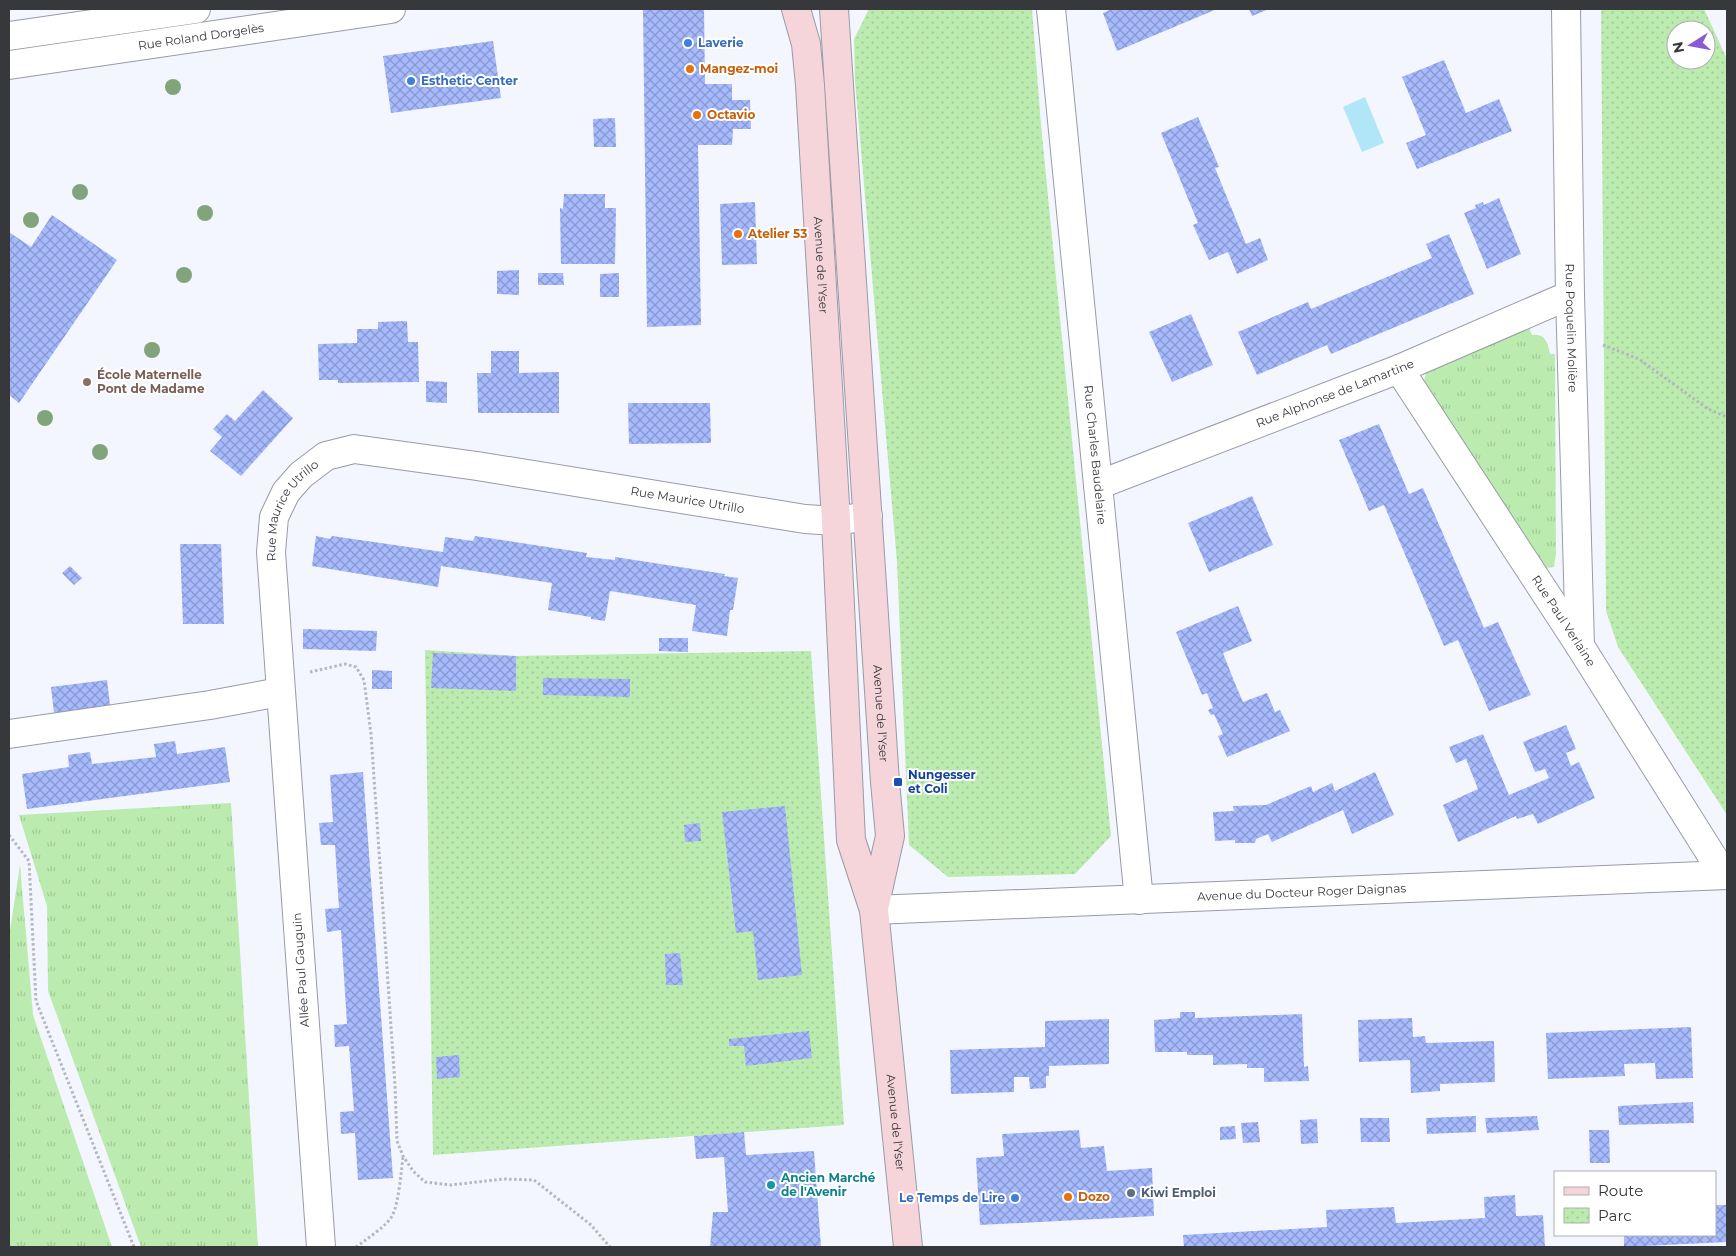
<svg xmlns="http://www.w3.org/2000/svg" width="1736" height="1256" viewBox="0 0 1736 1256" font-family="Montserrat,sans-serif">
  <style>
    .grass { fill: url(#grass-tufts) }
    .park { fill: url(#park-dots); fill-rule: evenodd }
    .water { fill: #b1e5f8 }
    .building { fill: url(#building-cross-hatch) }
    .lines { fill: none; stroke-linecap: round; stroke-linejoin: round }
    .minor-casing { stroke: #989ba5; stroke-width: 30 }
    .secondary-casing { stroke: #989ba5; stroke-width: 30 }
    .path { stroke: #b5b7bf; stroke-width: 3; stroke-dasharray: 2.5 2.5; stroke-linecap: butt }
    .minor { stroke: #fff; stroke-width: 28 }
    .secondary { stroke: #f5d5d9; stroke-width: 28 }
    .tree { fill: #82a47a }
    .shop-dot { fill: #3f7fe0; stroke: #fff; stroke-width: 2 }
    .food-dot { fill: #e8710a; stroke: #fff; stroke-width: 2 }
    .education-dot { fill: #8d6e63; stroke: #fff; stroke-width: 2 }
    .transit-dot { fill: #1a4fb4; stroke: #fff; stroke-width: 2 }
    .culture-dot { fill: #0f9aa8; stroke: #fff; stroke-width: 2 }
    .service-dot { fill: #5c6f8a; stroke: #fff; stroke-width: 2 }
    .labels { text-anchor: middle; stroke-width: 4; stroke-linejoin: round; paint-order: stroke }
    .street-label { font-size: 12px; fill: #36383c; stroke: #fff }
    .shop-label { font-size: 12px; font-weight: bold; fill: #366cbe; stroke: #fff; text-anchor: start }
    .food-label { font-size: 12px; font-weight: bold; fill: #c56008; stroke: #fff; text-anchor: start }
    .education-label { font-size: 12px; font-weight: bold; fill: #785e54; stroke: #fff; text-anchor: start }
    .transit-label { font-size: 12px; font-weight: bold; fill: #164399; stroke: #fff; text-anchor: start }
    .culture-label { font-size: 12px; font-weight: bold; fill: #0d838f; stroke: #fff; text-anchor: start }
    .service-label { font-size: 12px; font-weight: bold; fill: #4e5e75; stroke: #fff; text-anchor: start }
  </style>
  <defs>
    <pattern id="grass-tufts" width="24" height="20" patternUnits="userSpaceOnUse" patternTransform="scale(1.25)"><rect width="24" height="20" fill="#bbebae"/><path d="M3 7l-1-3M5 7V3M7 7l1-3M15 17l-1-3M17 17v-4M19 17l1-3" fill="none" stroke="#a1ca97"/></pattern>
    <pattern id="park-dots" width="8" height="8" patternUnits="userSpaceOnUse" patternTransform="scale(1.25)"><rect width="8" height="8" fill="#bbebae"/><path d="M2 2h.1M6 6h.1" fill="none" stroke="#a1ca97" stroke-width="1.8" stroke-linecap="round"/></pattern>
    <pattern id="building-cross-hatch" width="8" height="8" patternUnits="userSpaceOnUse" patternTransform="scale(1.25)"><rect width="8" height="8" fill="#a6bafd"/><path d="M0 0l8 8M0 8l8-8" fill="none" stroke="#8898ce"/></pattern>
  </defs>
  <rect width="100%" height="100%" fill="#f3f6ff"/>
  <path class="grass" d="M 1528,325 L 1532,335 C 1545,333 1548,343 1550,354 L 1555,354 L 1556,554 L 1554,567 L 1544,568 L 1427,393 L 1424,381 L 1427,370 Z
    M 231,803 L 258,1247 L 141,1247 L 48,991 L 47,906 L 19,815 Z
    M 20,865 L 33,1015 L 112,1247 L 9,1247 L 9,937 Z"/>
  <path class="park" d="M 869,9 L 1032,9 L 1041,125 L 1111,836 L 1075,874 L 948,877 L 909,845 L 897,562 L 855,81 L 854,39 Z
    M 1601,9 L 1704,9 L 1727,59 L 1727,815 L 1618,647 L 1606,611 ZM 1676,30 L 1706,30 L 1706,60 L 1676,60 Z
    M 425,650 L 516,656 L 811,651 L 844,1125 L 433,1155 Z"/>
  <path class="water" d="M 1365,97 L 1384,143 L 1362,152 L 1343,107 Z"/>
  <path class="building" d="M 643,9 L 704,9 L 705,84 L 732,84 L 732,100 L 750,100 L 751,129 L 733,129 L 732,145 L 698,145 L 701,325 L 647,327 Z
    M 1112,9 L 1217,9 L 1117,51 L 1103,13 Z
    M 1249,9 L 1269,9 L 1252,16 Z
    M 493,41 L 501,98 L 391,113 L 383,56 Z
    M 1444,60 L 1466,113 L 1499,99 L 1512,131 L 1417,169 L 1406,143 L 1426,135 L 1402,77 Z
    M 1198,117 L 1219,167 L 1215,168 L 1246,244 L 1260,238 L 1268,260 L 1237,274 L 1228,252 L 1209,260 L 1193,225 L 1198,223 L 1161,133 Z
    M 615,118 L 616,147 L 594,147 L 593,119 Z
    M 564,194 L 605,194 L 605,208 L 616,208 L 615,264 L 561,264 L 560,208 L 563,209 Z
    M 1499,198 L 1521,254 L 1487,269 L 1464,213 L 1476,208 L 1475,205 L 1483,202 L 1484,205 Z
    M 755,202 L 757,264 L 722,265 L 720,204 Z
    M 52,215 L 117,260 L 19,403 L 9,395 L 9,232 L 31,247 Z
    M 1449,234 L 1474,294 L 1331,354 L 1327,345 L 1257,375 L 1238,332 L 1308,302 L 1311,309 L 1432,258 L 1426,244 Z
    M 519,270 L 519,295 L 497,294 L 497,271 Z
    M 538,273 L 563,273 L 564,285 L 538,285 Z
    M 619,273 L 619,297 L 600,297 L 600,274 Z
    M 1191,314 L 1213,365 L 1172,382 L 1149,332 Z
    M 407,321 L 408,342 L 418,342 L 419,382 L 338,383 L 338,380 L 319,380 L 318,344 L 357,343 L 357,329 L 378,329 L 378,322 Z
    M 491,351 L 519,351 L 519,373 L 559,372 L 559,413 L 478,413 L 477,373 L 491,373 Z
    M 426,381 L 447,382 L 447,403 L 426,402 Z
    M 263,390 L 293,418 L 241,476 L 210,451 L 222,437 L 213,429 L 227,414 L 235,421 Z
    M 628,403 L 710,403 L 711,443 L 629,444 Z
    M 1379,424 L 1409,494 L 1423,488 L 1484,628 L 1498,622 L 1531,695 L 1489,711 L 1458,640 L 1444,646 L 1384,505 L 1369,511 L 1339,440 Z
    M 1252,496 L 1273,545 L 1209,572 L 1188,523 Z
    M 316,536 L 330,539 L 332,536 L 443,552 L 445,537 L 473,541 L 475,536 L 587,553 L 586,557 L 615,560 L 615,557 L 725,574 L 724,576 L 738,578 L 733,610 L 730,610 L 727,636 L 692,631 L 696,605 L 610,591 L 605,621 L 591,619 L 591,617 L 548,610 L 552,583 L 441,566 L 438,587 L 312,566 Z
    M 180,544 L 221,544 L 224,624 L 183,624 Z
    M 70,566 L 82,578 L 74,585 L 62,573 Z
    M 1238,606 L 1252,641 L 1223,653 L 1234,681 L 1243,702 L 1267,693 L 1275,712 L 1280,710 L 1290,731 L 1227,757 L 1218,736 L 1223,734 L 1214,714 L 1211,715 L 1208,710 L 1213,708 L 1207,693 L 1202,695 L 1176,632 Z
    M 303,629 L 377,631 L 376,651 L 303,649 Z
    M 659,638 L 688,638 L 688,652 L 659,651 Z
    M 433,653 L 516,656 L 516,691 L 431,688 Z
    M 372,670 L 392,671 L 392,689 L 372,689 Z
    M 543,678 L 630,679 L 630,697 L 543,695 Z
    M 107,680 L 110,705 L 54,713 L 51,687 Z
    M 1566,725 L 1576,749 L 1566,753 L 1571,766 L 1579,762 L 1595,798 L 1538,824 L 1533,814 L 1517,819 L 1516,816 L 1458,842 L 1443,805 L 1478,789 L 1466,759 L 1456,763 L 1449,747 L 1483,734 L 1509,795 L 1549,778 L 1545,769 L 1535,772 L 1523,742 Z
    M 175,741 L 177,754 L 225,747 L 230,782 L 27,809 L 22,774 L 69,767 L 68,755 L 90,752 L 92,764 L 156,757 L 154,744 Z
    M 363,772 L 393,1178 L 358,1180 L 355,1133 L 341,1134 L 340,1112 L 354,1111 L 349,1046 L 335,1047 L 334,1025 L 347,1024 L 341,930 L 327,932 L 325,909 L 339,908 L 335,845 L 321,845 L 319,823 L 333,822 L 330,775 Z
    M 1375,772 L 1394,815 L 1352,834 L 1343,810 L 1272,842 L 1268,834 L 1256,839 L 1255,843 L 1235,843 L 1235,840 L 1215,841 L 1213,812 L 1234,811 L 1233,806 L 1266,805 L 1311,786 L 1313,792 L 1332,783 L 1335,791 Z
    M 785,806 L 802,975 L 758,980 L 753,931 L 736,933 L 722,812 Z
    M 700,823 L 701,841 L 685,842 L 684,825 Z
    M 680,953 L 683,985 L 666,985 L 665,954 Z
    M 1180,1012 L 1195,1012 L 1195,1018 L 1302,1014 L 1304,1067 L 1308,1066 L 1309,1081 L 1264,1082 L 1264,1068 L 1247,1068 L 1247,1064 L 1213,1065 L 1213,1055 L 1187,1055 L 1187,1052 L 1155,1052 L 1154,1020 L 1180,1018 Z
    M 1412,1018 L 1413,1037 L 1425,1036 L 1426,1043 L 1494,1041 L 1495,1082 L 1440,1084 L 1440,1091 L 1411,1093 L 1410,1060 L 1359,1062 L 1358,1020 Z
    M 1109,1019 L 1109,1064 L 1049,1066 L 1049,1076 L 1046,1076 L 1046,1088 L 1030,1089 L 1029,1077 L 1014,1077 L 1014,1092 L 951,1094 L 950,1050 L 1045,1047 L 1045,1021 Z
    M 1691,1027 L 1693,1078 L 1656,1079 L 1655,1063 L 1624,1064 L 1625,1076 L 1548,1079 L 1546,1033 Z
    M 809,1031 L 812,1058 L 746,1066 L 744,1046 L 729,1046 L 729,1039 Z
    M 459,1055 L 460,1077 L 437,1079 L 436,1057 Z
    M 1693,1102 L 1694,1123 L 1619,1125 L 1618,1106 Z
    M 1476,1116 L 1476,1132 L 1427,1134 L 1426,1118 Z
    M 1537,1116 L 1539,1130 L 1487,1133 L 1485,1118 Z
    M 1360,1118 L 1389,1118 L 1390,1142 L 1361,1142 Z
    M 1317,1119 L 1318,1143 L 1301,1144 L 1300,1120 Z
    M 1258,1122 L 1260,1142 L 1243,1143 L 1241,1123 Z
    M 1235,1126 L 1236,1139 L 1220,1140 L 1220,1127 Z
    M 1079,1130 L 1081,1148 L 1104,1146 L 1107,1171 L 1152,1168 L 1154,1216 L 980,1225 L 976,1158 L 1004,1156 L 1002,1134 Z
    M 1589,1130 L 1609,1130 L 1610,1163 L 1590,1163 Z
    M 744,1132 L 746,1155 L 814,1151 L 821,1247 L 710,1247 L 713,1212 L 728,1212 L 724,1157 L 696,1159 L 694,1136 Z
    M 1515,1195 L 1516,1216 L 1543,1215 L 1545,1247 L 1184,1247 L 1183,1235 L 1327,1227 L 1326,1210 L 1394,1207 L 1396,1223 L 1485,1218 L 1484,1197 Z
    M 1715,1205 L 1727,1205 L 1727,1242 L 1624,1247 L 1624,1235 L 1715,1235 Z"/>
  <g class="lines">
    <defs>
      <g id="minor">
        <path id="s1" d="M 1051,9 L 1139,900"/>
        <path id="s2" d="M 1566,9 L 1570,295 L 1580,646"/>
        <path d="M 9,36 L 196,9"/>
        <path id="s3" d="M 9,65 L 391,9"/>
        <path id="s4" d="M 1399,369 L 1580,646 L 1724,875"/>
        <path id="s5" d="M 1098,485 L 1399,369 L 1570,295"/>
        <path d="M 9,734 L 210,705 L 280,692"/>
        <path id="s6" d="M 874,910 L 1727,875"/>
        <path id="s7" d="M 321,1247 L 271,552 L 274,517 L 286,492 L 301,475 L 326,456 L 354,449 L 477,466 L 805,519 L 836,521 L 868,516"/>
      </g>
      <g id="secondary">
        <path id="s8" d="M 796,9 L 806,44 L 810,85 L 836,521 L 851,840 L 874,910 L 908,1247"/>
        <path id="s9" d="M 834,9 L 885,782 L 890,836 L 874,908"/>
      </g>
    </defs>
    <use href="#minor" class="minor-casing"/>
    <use href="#secondary" class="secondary-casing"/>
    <path class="path" d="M 1603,345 L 1639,359 L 1708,409 L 1727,417
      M 310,672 L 345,664 L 356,667 L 364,680 L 371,734 L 395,1085 L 397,1141 L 403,1156 L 413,1171 L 425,1182 L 451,1185 L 503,1179 L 534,1180 L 591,1225 L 610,1247
      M 9,835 L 29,861 L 36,1001 L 134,1247
      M 356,1247 C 365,1240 387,1226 392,1216 C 399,1203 401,1172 403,1157"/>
    <use href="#minor" class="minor"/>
    <use href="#secondary" class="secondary"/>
  </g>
  <g class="tree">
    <circle cx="173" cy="87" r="8"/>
    <circle cx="80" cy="192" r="8"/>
    <circle cx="205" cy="213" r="8"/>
    <circle cx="31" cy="220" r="8"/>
    <circle cx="184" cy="275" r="8"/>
    <circle cx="152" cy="350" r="8"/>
    <circle cx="45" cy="418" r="8"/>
    <circle cx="100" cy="452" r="8"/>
  </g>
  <g class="shop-dot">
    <circle cx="688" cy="43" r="5"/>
    <circle cx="411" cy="81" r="5"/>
    <circle cx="1015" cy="1198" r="5"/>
  </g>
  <g class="food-dot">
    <circle cx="690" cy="69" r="5"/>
    <circle cx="697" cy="115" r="5"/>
    <circle cx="738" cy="234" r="5"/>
    <circle cx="1068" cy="1197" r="5"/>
  </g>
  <circle class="education-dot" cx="87" cy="382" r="5"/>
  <rect class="transit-dot" x="893" y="777" width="10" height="10" rx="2.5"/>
  <circle class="culture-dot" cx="771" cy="1185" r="5"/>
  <circle class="service-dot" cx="1131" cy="1193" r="5"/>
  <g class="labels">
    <g class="street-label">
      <text dy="4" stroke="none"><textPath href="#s3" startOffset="194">Rue Roland Dorgelès</textPath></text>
      <text dy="4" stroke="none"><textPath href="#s8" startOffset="258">Avenue de l'Yser</textPath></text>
      <text dy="4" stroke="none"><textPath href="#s2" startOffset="319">Rue Poquelin Molière</textPath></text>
      <text dy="4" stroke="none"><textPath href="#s5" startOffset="254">Rue Alphonse de Lamartine</textPath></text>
      <text dy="4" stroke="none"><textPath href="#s1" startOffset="448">Rue Charles Baudelaire</textPath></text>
      <text dy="4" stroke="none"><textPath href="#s7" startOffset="1180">Rue Maurice Utrillo</textPath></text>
      <text dy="4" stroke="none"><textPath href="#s7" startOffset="745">Rue Maurice Utrillo</textPath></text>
      <text dy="4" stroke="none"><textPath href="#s4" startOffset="301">Rue Paul Verlaine</textPath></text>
      <text dy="4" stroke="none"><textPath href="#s9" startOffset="706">Avenue de l'Yser</textPath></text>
      <text dy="4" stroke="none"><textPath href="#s6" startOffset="428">Avenue du Docteur Roger Daignas</textPath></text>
      <text transform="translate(301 970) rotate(-94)" y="4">Allée Paul Gauguin</text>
      <text dy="4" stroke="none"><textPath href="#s8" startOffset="1121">Avenue de l'Yser</textPath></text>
    </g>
    <g class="shop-label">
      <text x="698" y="47">Laverie</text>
      <text x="421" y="85">Esthetic Center</text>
      <text x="1005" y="1202" text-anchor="end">Le Temps de Lire</text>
    </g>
    <g class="food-label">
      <text x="700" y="73">Mangez-moi</text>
      <text x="707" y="119">Octavio</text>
      <text x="748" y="238">Atelier 53</text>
      <text x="1078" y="1201">Dozo</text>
    </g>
    <g class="education-label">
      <text x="97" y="379">École Maternelle<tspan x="97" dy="14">Pont de Madame</tspan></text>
    </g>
    <g class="transit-label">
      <text x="908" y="779">Nungesser<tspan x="908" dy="14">et Coli</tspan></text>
    </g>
    <g class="culture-label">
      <text x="781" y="1182">Ancien Marché<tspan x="781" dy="14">de l'Avenir</tspan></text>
    </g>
    <g class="service-label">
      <text x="1141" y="1197">Kiwi Emploi</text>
    </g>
  </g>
  <rect width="1736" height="1256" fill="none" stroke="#36383c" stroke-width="20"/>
  <rect x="1554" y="1171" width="162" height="65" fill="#ffffff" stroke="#afafb1"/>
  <rect x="1564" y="1187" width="25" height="8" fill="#f5d5d9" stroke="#afafb1"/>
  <text x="1598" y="1196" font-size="15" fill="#36383c">Route</text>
  <rect x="1564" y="1208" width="25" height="15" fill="url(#park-dots)" stroke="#afafb1"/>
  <text x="1598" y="1221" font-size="15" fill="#36383c">Parc</text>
  <g transform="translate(1691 45) rotate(259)"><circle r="24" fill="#ffffff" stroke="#afafb1"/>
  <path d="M0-4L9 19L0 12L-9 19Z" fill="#895bd5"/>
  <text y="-8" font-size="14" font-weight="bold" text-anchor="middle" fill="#36383c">N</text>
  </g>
</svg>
